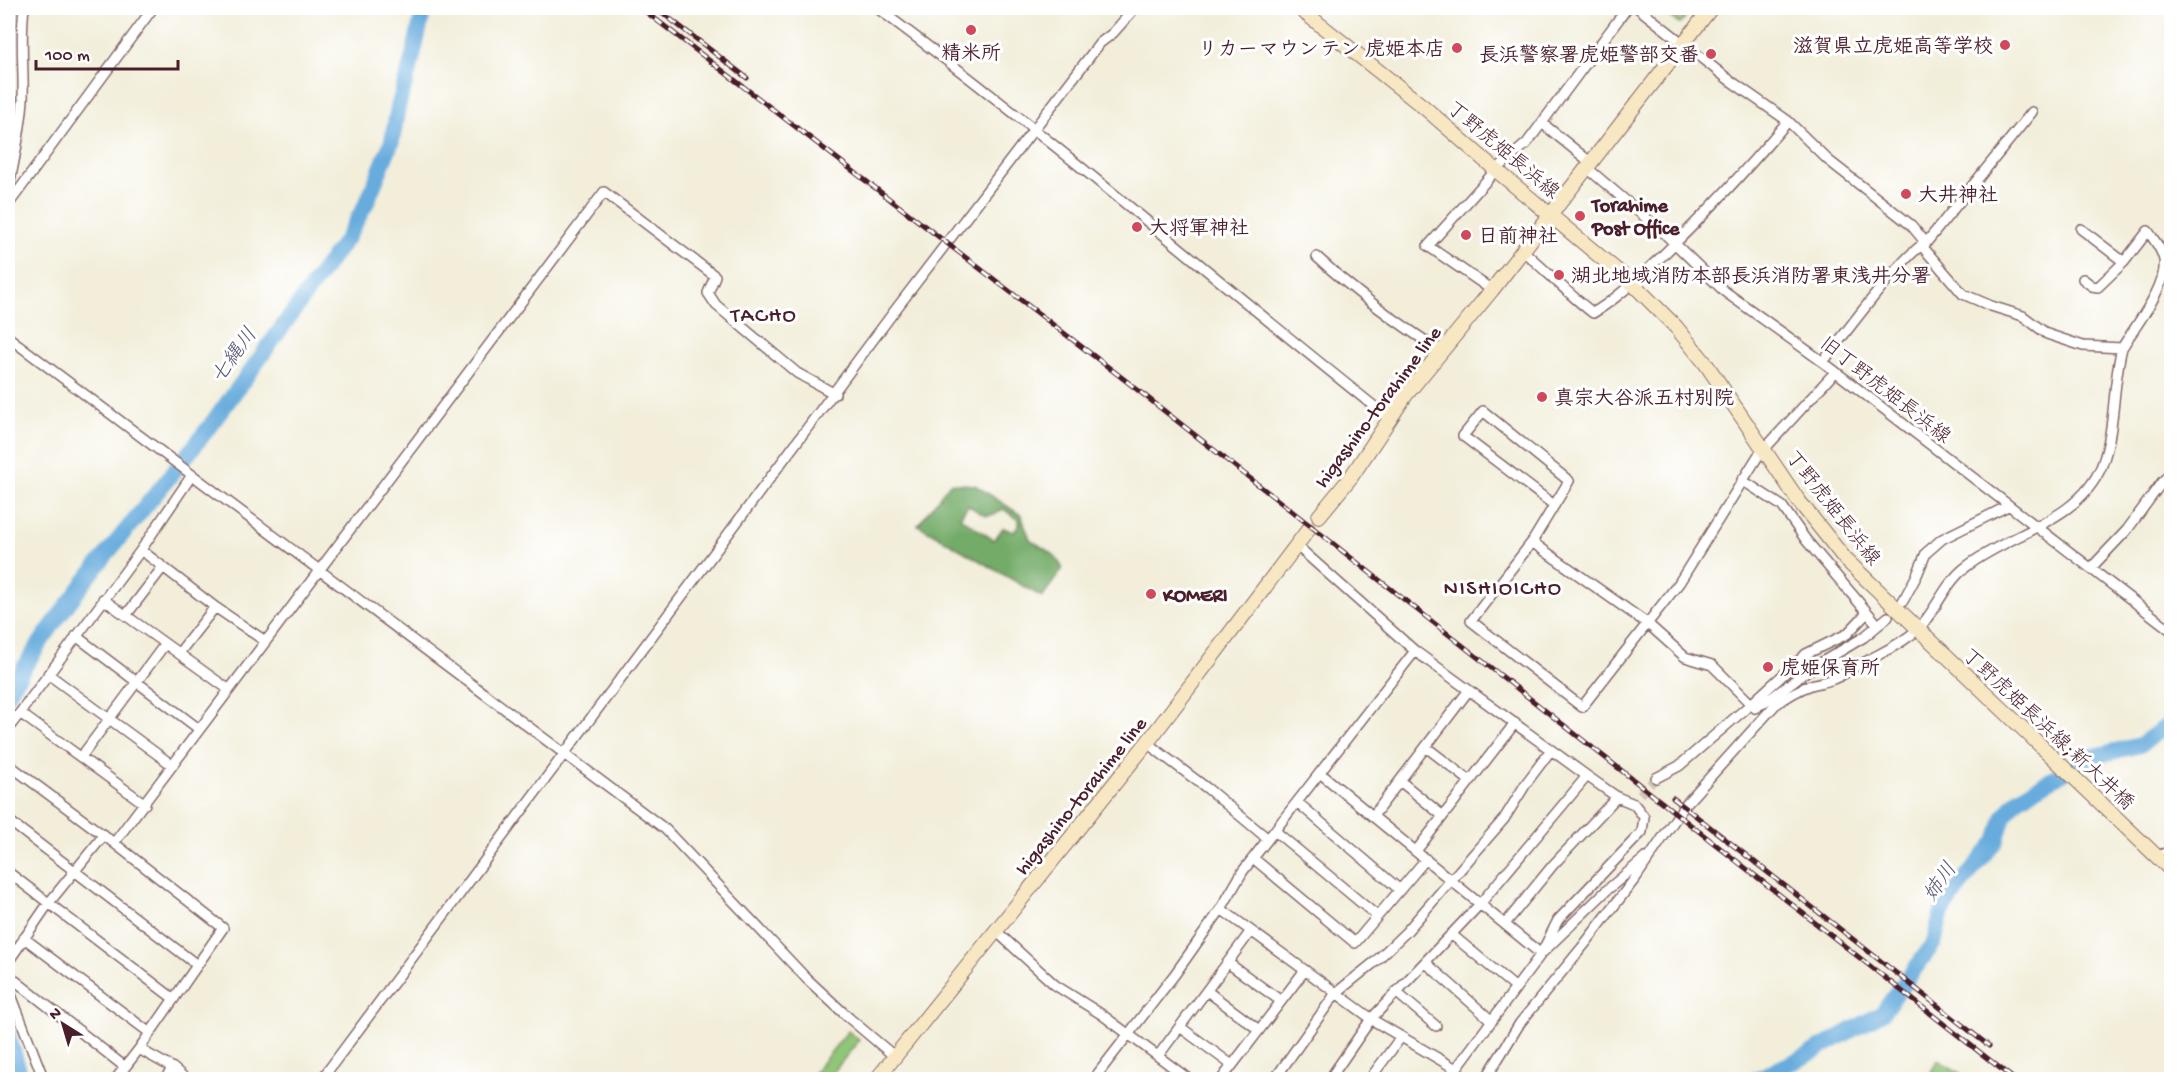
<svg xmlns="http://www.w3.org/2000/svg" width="2179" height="1087" viewBox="0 0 2179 1087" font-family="'Gochi Hand','Klee One',sans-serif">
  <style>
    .green { fill: #8fc678; stroke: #6c7252; stroke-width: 1.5 }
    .forest { fill: #73ab68; stroke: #5e654a; stroke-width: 1.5; fill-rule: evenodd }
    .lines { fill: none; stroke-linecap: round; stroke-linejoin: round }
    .river { stroke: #68acdd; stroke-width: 16 }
    .minor-tunnel { stroke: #d0c5b7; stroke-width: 9; stroke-dasharray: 9 4.5; stroke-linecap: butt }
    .minor-casing { stroke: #856768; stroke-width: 12 }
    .secondary-casing { stroke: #856768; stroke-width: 16 }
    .minor { stroke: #fff; stroke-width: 9 }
    .secondary { stroke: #f7e8c3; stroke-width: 14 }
    .rail-casing { stroke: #4a1f2b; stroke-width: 5 }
    .rail { stroke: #fff; stroke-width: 3; stroke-dasharray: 9; stroke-linecap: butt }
    .poi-dot { fill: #d1495b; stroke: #fff; stroke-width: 2 }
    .labels { text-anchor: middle; stroke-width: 6; stroke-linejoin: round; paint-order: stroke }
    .poi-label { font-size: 20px; font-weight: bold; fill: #4a1f2b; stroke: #fff; text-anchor: start }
    .street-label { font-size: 20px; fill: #4a1f2b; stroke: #fff }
    .water-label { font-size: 21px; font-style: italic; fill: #565772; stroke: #fff }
    .quarter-label { font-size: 22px; letter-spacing: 1.5px; fill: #4a1f2b; stroke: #fff }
  </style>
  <rect width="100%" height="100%" fill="#fff"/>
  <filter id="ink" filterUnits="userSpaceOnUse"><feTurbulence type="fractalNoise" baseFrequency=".0167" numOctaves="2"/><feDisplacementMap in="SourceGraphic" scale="12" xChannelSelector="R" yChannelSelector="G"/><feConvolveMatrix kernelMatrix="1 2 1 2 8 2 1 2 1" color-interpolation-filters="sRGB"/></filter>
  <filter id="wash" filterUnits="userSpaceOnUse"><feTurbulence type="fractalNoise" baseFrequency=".008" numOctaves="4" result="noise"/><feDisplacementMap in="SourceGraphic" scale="24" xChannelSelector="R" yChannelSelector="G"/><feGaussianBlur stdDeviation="1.35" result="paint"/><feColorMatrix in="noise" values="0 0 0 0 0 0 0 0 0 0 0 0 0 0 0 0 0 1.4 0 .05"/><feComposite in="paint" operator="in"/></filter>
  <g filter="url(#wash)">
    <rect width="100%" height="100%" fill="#f2eeda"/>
    <path class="green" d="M 1657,8 L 1694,8 L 1680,24 Z
      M 848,1031 L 859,1040 L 828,1079 L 809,1079 Z
      M 1938,1060 L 1960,1073 L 1965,1079 L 1927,1079 Z"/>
    <path class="forest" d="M 950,483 L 975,485 L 1021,515 L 1030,539 L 1054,555 L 1062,567 L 1062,570 L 1042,597 L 918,525 ZM 968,505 C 984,515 986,521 1003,509 L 1019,520 L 1019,524 L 1014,532 L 1003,528 L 994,540 L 960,517 Z"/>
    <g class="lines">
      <path class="river" d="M 8,51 L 10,8
        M 8,694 C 60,604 131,526 196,444 C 248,377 296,306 347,238 L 367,202 L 392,141 L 398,107 L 412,60 L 424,8
        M 8,1034 L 22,1080
        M 1754,1080 L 1804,1057 L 1882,1013 L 1934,943 L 1941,914 L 1961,884 L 1996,841 L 2004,816 L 2019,798 L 2091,757 L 2140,745 L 2172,722"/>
    </g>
  </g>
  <g filter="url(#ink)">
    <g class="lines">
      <path class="minor-tunnel" d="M 1640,794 L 1656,778"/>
      <defs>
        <path id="minor" d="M 877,8 C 1053,138 1218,283 1390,419
          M 1638,8 L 1728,79 L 1788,121 L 1828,160 L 1911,225 L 1926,243
          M 1542,123 L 1590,162
          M 1586,167 L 1666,235 L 1724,291 L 1823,362 L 2172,631
          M 8,191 C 14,161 21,130 23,100 C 24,69 20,38 24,8
          M 8,205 L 153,8
          M 2081,229 L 2124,262
          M 1523,251 C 1547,271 1568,294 1593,313 C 1618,298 1638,278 1660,258 C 1705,215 1747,169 1788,121
          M 1317,257 C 1355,292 1397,323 1441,351
          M 2083,279 L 2092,286 L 2098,287 L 2124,262 L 2148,231 C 2154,240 2162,249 2164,260 C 2168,286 2135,326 2122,348
          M 1492,290 L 1428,246 L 1496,170 L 1527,143 L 1627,8
          M 8,337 L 665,829 L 806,978 L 849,1018 L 894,1056
          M 1823,362 C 1840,340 1906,250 1926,243 L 2032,112
          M 1835,372 L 1758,456 L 1679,583 L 1582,707 L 1471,621 L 1532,542 L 1648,624 L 1685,657 L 1712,665 L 1751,704 L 1806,654 L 1847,634 L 1867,613
          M 1742,480 L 1782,506 L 1806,540 L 1878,625
          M 1532,542 L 1569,481 L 1483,411 L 1463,436 L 1554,505
          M 1296,545 L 1415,651 L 1587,776 L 1617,797 L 1634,804 L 1644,817 L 1642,832 L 1558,920 L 1541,954 L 1320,773
          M 141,550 L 215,607 L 265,641
          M 2091,568 L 2127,530 L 2162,482 L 2172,472
          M 103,599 L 228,689
          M 1903,601 L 1917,575 L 1926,553 L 1942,539 L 2008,506
          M 127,614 L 163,567
          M 76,636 L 199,729
          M 179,653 L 215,607
          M 48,674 L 172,765
          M 20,713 L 145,804
          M 8,729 L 141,550 L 192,475
          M 1147,743 L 1208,789 L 1268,839
          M 1426,747 L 1470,781
          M 81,757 L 165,644
          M 8,764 L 114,843 L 604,192 L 715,276 L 708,293 L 716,305 L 797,373 L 835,394
          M 1656,778 L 1679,766 L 1751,704 L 1755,708 L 1771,698 L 1807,671 L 1864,637 L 1888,617
          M 1400,781 L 1443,816
          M 1297,802 L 1400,890
          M 1373,816 L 1469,690
          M 8,820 L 197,965
          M 1275,831 L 1377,916
          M 114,843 L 223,928 L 139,1049 L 115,1080
          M 1416,851 L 1515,723
          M 2156,856 L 2172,851
          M 1253,858 L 1355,943 L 1426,859
          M 8,872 L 174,999
          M 1221,909 L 1243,871 L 1415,651
          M 1505,924 L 1553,865 L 1617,797
          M 996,931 L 1055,985 L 1101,1014 L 1190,1080
          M 1451,934 L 1516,988
          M 24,938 L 150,1033
          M 8,962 L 48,904 L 104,835
          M 1425,962 L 1492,1021
          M 1228,963 L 1281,1001
          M 8,975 L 125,1067
          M 8,987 L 44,1080
          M 1207,991 L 1259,1030
          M 1396,992 L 1436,1026
          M 1180,1027 L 1232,1065
          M 139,1049 L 173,1068 L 187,1080
          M 1158,1056 L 1251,931
          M 1455,1073 L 1456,1069 L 1541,954 L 1607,890 L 1645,858
          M 164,1080 L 173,1068
          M 321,1080 L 896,309 L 1100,43 L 1113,33 L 1135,8
          M 1093,1080 L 1175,974 L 1221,909 L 1376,1022 L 1456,1069 L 1452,1080
          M 1221,1080 L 1305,970
          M 1274,1080 L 1336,993 L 1376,961 L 1407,931 L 1504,819 L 1527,782 L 1551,750
          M 1329,1080 L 1371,1019 L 1480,904 L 1587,776
          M 1369,1080 L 1401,1037
          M 1485,1080 L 1520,1023 L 1584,945 L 1637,876 L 1684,806 L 1775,705 C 1786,697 1797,690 1811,685 C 1818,683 1826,682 1833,679 C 1844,675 1854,667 1865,662 C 1879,654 1895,647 1908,637 C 1934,620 1941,586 1966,567 C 2009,533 2080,521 2102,465 C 2116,427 2112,386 2122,348 L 2083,346 L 2047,334 L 2023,316 L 1991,306 L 1963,294 L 1921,245"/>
        <path id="secondary" d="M 1299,8 L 1425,108 L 1496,170 L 1633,284 L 1676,327 L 1706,364 L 1798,500 L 1845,559 L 2172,871
          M 1319,516 L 1351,477 L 1405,396 L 1492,290 L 1711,8
          M 876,1080 L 1147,743 L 1308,530"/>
      </defs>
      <use href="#minor" class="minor-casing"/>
      <use href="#secondary" class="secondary-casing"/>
      <use href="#minor" class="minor"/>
      <use href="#secondary" class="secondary"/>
      <defs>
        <path id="rail" d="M 641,8 L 1125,380 L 2015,1080
          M 656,8 L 747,78
          M 1673,798 L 1989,1046"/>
      </defs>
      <use href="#rail" class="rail-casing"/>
      <use href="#rail" class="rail"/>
    </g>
  </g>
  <g class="poi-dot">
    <circle cx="971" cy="30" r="6"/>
    <circle cx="2005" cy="45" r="6"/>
    <circle cx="1457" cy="48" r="6"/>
    <circle cx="1711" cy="54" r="6"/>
    <circle cx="1906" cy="194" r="6"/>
    <circle cx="1580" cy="216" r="6"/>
    <circle cx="1137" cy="227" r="6"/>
    <circle cx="1466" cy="235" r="6"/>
    <circle cx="1559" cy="275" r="6"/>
    <circle cx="1542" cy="397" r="6"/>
    <circle cx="1151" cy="594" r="6"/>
    <circle cx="1768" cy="667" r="6"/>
  </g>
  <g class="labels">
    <g class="poi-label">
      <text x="1993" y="52" text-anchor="end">滋賀県立虎姫高等学校</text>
      <text x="1445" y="55" text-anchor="end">リカーマウンテン 虎姫本店</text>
      <text x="971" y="59" text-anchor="middle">精米所</text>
      <text x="1699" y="61" text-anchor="end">長浜警察署虎姫警部交番</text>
      <text x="1918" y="201">大井神社</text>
      <text x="1592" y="211">Torahime<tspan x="1592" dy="23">Post Office</tspan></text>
      <text x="1149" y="234">大将軍神社</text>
      <text x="1478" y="242">日前神社</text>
      <text x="1571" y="282">湖北地域消防本部長浜消防署東浅井分署</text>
      <text x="1554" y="404">真宗大谷派五村別院</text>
      <text x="1163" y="601">KOMERI</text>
      <text x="1780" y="674">虎姫保育所</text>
    </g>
    <g class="street-label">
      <text transform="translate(1504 149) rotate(40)" y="7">丁野虎姫長浜線</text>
      <text transform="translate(1886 389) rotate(38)" y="7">旧丁野虎姫長浜線</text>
      <text transform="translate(1377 406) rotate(-53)" y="7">higashino-torahime line</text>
      <text transform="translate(1834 507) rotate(52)" y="7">丁野虎姫長浜線</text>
      <text transform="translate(2049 728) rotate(43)" y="7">丁野虎姫長浜線;新大井橋</text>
      <text transform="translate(1080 795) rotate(-51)" y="7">higashino-torahime line</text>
    </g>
    <g class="water-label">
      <text transform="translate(233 355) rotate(-54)" y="7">七縄川</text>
      <text transform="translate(1939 881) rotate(-55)" y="7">姉川</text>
    </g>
    <g class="quarter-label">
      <text x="764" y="321">TACHO</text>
      <text x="1503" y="594">NISHIOICHO</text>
    </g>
  </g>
  <rect width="2179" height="1087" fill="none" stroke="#fff" stroke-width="30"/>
  <g transform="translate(63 1024) rotate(323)" stroke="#ffffff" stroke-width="4.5" paint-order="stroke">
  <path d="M0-4.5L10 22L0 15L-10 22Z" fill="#4a1f2b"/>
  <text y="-9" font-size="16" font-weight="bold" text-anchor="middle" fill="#4a1f2b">N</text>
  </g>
  <path d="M36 60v9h142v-9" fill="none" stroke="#4a1f2b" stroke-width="3"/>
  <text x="45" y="60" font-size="18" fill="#4a1f2b" stroke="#ffffff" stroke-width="4.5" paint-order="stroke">100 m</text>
</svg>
